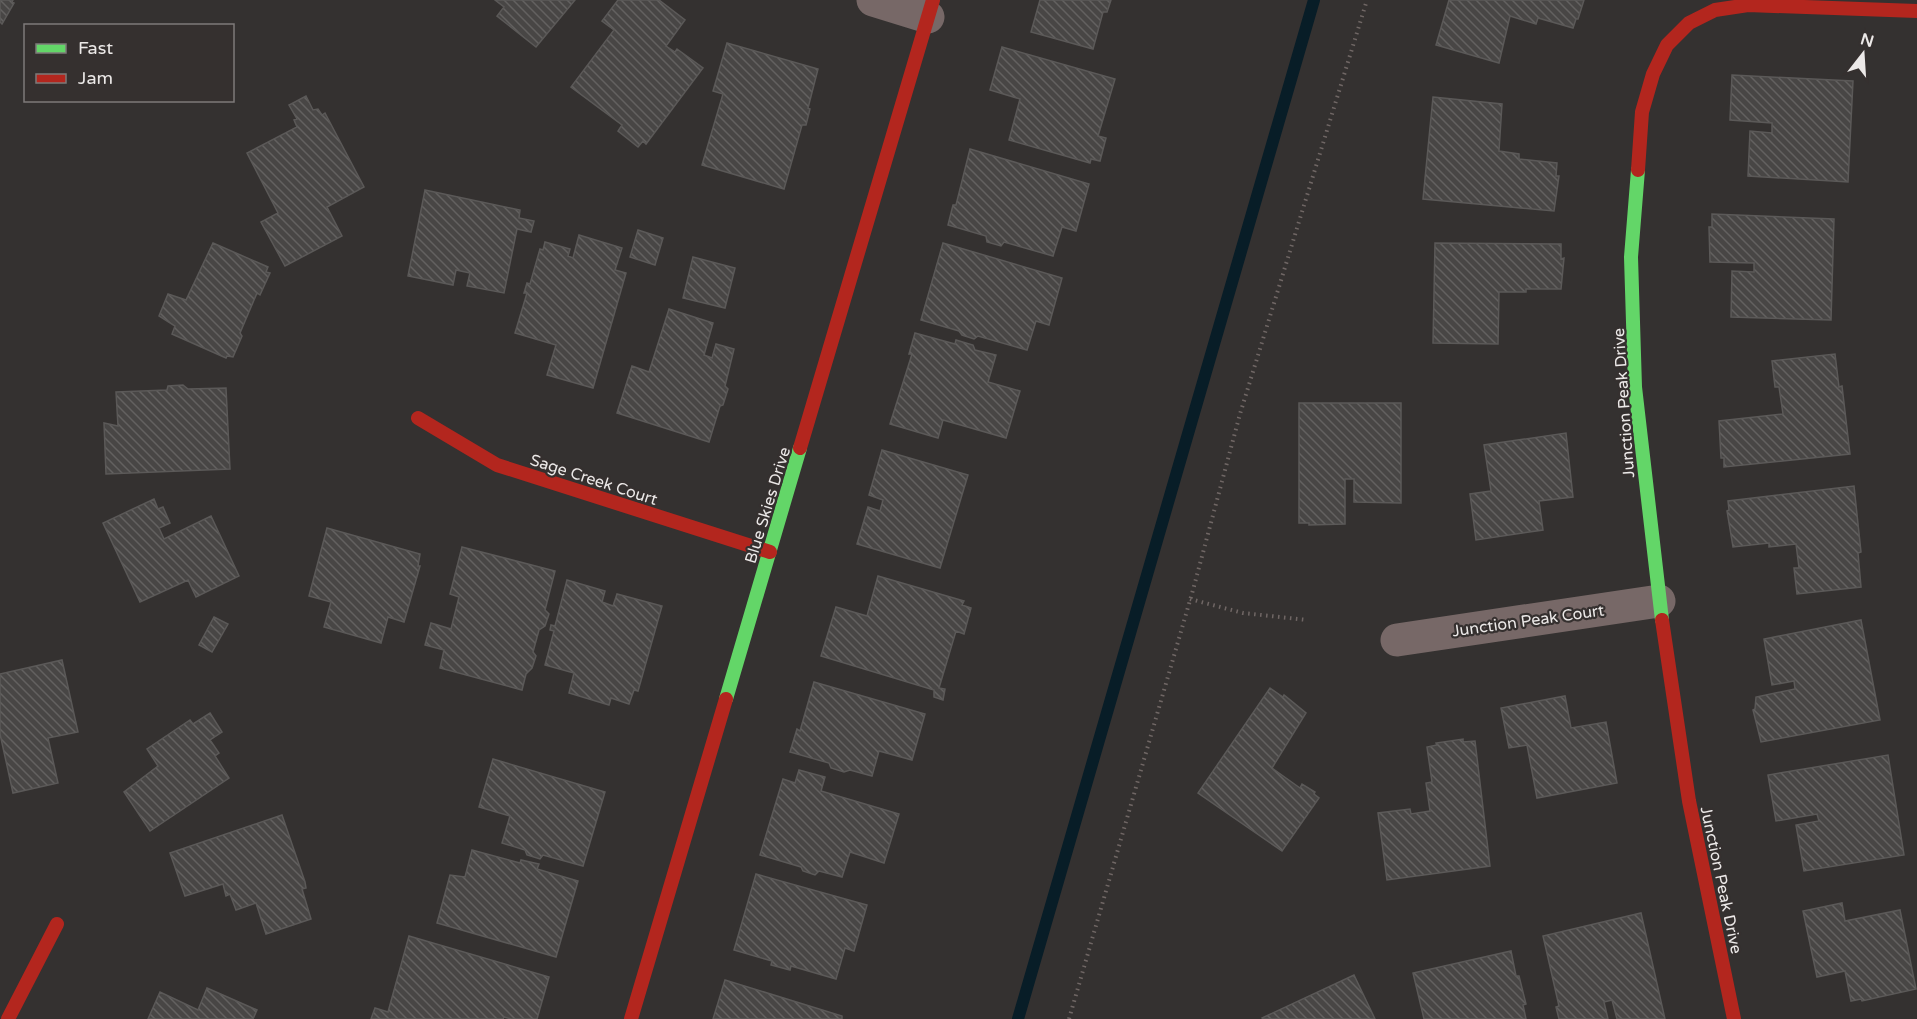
<svg xmlns="http://www.w3.org/2000/svg" width="1917" height="1019" viewBox="0 0 1917 1019" font-family="'Varela Round',sans-serif">
  <style>
    .lines { fill: none; stroke-linecap: round; stroke-linejoin: round }
    .stream { stroke: #081d27; stroke-width: 12 }
    .building { fill: url(#building-back-hatch); stroke: #5b5958; stroke-width: 1.5 }
    .path { stroke: #706765; stroke-width: 4; stroke-dasharray: 1.5 4.5; stroke-linecap: butt }
    .street { stroke: #776867; stroke-width: 33 }
    .fast { stroke: #63d668; stroke-width: 14 }
    .jam { stroke: #b3261e; stroke-width: 14 }
    .labels { text-anchor: middle; stroke-width: 4.5; stroke-linejoin: round; paint-order: stroke }
    .street-label { font-size: 16px; fill: #ece9e8; stroke: #35302f }
  </style>
  <defs>
    <pattern id="building-back-hatch" width="6" height="6" patternUnits="userSpaceOnUse" patternTransform="scale(1.5)"><rect width="6" height="6" fill="#484645"/><path d="M-1 5l2 2M0 0l6 6M5-1l2 2" fill="none" stroke="#636160"/></pattern>
  </defs>
  <rect width="100%" height="100%" fill="#343130"/>
  <g class="lines">
    <path class="stream" d="M 1018,1019 L 1314,0"/>
  </g>
  <path class="building" d="M 0,0 L 13,0 L 12,2 L 14,3 L 2,24 L 0,22 Z
    M 495,0 L 575,0 L 536,47 L 497,16 L 504,7 Z
    M 618,0 L 659,0 L 685,20 L 666,46 L 675,52 L 677,49 L 703,68 L 646,144 L 643,141 L 638,147 L 618,131 L 622,125 L 571,87 L 614,30 L 602,21 Z
    M 1040,0 L 1111,0 L 1107,12 L 1103,12 L 1093,49 L 1031,32 Z
    M 1449,0 L 1584,0 L 1578,19 L 1576,19 L 1573,28 L 1538,18 L 1536,24 L 1510,16 L 1499,63 L 1436,45 Z
    M 727,43 L 818,69 L 808,108 L 810,109 L 806,125 L 802,125 L 784,189 L 702,165 L 723,94 L 713,91 Z
    M 1002,47 L 1115,79 L 1098,136 L 1106,138 L 1100,161 L 1091,159 L 1090,163 L 1009,140 L 1020,99 L 990,90 Z
    M 1732,75 L 1853,81 L 1848,182 L 1748,176 L 1750,131 L 1772,133 L 1772,123 L 1730,120 Z
    M 306,96 L 313,110 L 318,109 L 322,115 L 325,113 L 364,187 L 327,207 L 342,236 L 285,266 L 261,222 L 278,213 L 247,153 L 297,127 L 294,120 L 297,119 L 289,105 Z
    M 1433,97 L 1502,104 L 1499,151 L 1519,154 L 1519,159 L 1557,163 L 1556,176 L 1559,176 L 1554,211 L 1423,199 Z
    M 970,149 L 1089,184 L 1076,231 L 1062,227 L 1053,256 L 1004,242 L 1001,246 L 987,242 L 986,236 L 948,225 L 953,205 L 956,205 Z
    M 425,190 L 520,210 L 519,218 L 534,221 L 531,232 L 517,229 L 504,293 L 467,286 L 470,273 L 456,270 L 453,285 L 408,276 Z
    M 1712,214 L 1834,219 L 1831,320 L 1731,317 L 1732,271 L 1754,272 L 1754,263 L 1710,262 L 1709,227 L 1712,227 Z
    M 638,230 L 663,238 L 655,265 L 630,257 Z
    M 579,235 L 622,248 L 615,270 L 626,273 L 593,388 L 547,375 L 556,345 L 515,333 L 527,293 L 524,293 L 527,283 L 530,284 L 540,249 L 543,250 L 545,242 L 570,249 L 568,256 L 573,258 Z
    M 213,243 L 268,267 L 266,272 L 270,273 L 260,295 L 257,293 L 240,333 L 242,336 L 233,357 L 227,356 L 226,358 L 172,334 L 175,326 L 159,316 L 168,294 L 186,300 Z
    M 943,243 L 1062,278 L 1049,325 L 1036,321 L 1027,350 L 978,336 L 974,339 L 962,335 L 959,331 L 921,320 Z
    M 1435,243 L 1561,244 L 1561,259 L 1564,258 L 1561,289 L 1526,289 L 1526,292 L 1499,292 L 1498,344 L 1433,343 Z
    M 693,257 L 735,268 L 725,308 L 683,298 Z
    M 669,309 L 713,323 L 704,355 L 712,358 L 716,344 L 734,349 L 725,386 L 728,389 L 723,405 L 720,406 L 709,442 L 617,413 L 632,366 L 649,372 Z
    M 915,333 L 955,344 L 956,340 L 973,345 L 975,350 L 996,355 L 988,382 L 1020,391 L 1006,438 L 943,420 L 938,438 L 890,424 L 912,354 L 909,354 Z
    M 1835,354 L 1839,387 L 1842,386 L 1850,454 L 1724,467 L 1724,458 L 1721,458 L 1719,421 L 1783,414 L 1779,387 L 1775,387 L 1772,361 Z
    M 183,385 L 188,389 L 226,388 L 230,469 L 106,474 L 104,423 L 118,426 L 116,392 L 167,390 L 168,386 Z
    M 1299,403 L 1401,403 L 1401,503 L 1354,502 L 1354,479 L 1345,479 L 1345,524 L 1309,525 L 1309,523 L 1299,523 Z
    M 1566,433 L 1573,497 L 1539,501 L 1543,530 L 1476,540 L 1470,494 L 1491,491 L 1484,445 Z
    M 882,450 L 968,475 L 940,568 L 857,544 L 868,507 L 880,511 L 883,500 L 869,495 Z
    M 1854,486 L 1861,552 L 1858,553 L 1861,587 L 1797,594 L 1794,568 L 1799,568 L 1796,544 L 1769,547 L 1769,543 L 1733,547 L 1727,511 L 1729,510 L 1728,501 Z
    M 154,499 L 158,509 L 163,507 L 170,523 L 159,528 L 164,539 L 211,516 L 239,576 L 196,597 L 188,580 L 140,602 L 103,523 Z
    M 327,528 L 420,554 L 418,566 L 420,566 L 404,622 L 388,617 L 381,643 L 324,627 L 331,602 L 309,596 Z
    M 462,547 L 555,571 L 545,610 L 549,614 L 545,626 L 539,630 L 533,652 L 536,656 L 532,668 L 526,674 L 522,690 L 440,668 L 444,650 L 425,645 L 431,623 L 451,629 L 459,597 L 450,594 Z
    M 878,576 L 964,601 L 962,605 L 971,608 L 964,634 L 956,631 L 939,688 L 945,689 L 943,700 L 934,697 L 934,690 L 821,656 L 836,607 L 867,616 Z
    M 567,580 L 605,591 L 602,602 L 613,606 L 617,594 L 662,606 L 638,691 L 634,690 L 629,704 L 611,698 L 609,705 L 569,693 L 574,673 L 545,665 L 554,631 L 550,630 L 551,625 L 555,626 Z
    M 214,617 L 228,624 L 212,652 L 199,645 Z
    M 1861,620 L 1880,720 L 1761,742 L 1753,710 L 1755,709 L 1756,697 L 1795,689 L 1794,681 L 1772,685 L 1764,639 Z
    M 62,660 L 78,732 L 48,738 L 58,783 L 13,793 L 0,734 L 0,674 Z
    M 814,682 L 925,714 L 912,760 L 879,751 L 872,776 L 850,770 L 844,772 L 831,768 L 829,763 L 790,752 L 797,729 L 800,731 Z
    M 1270,688 L 1283,697 L 1284,695 L 1306,713 L 1272,768 L 1300,788 L 1302,784 L 1315,792 L 1314,794 L 1319,798 L 1282,851 L 1198,793 Z
    M 1565,696 L 1571,728 L 1606,722 L 1617,783 L 1537,798 L 1527,745 L 1509,748 L 1501,708 Z
    M 210,713 L 222,732 L 210,740 L 219,753 L 215,756 L 229,778 L 150,831 L 124,792 L 158,766 L 147,749 L 190,720 L 193,724 Z
    M 1463,739 L 1463,742 L 1475,741 L 1490,866 L 1387,880 L 1378,813 L 1410,809 L 1411,814 L 1430,811 L 1426,783 L 1432,782 L 1427,747 L 1437,745 L 1436,743 Z
    M 1888,755 L 1904,855 L 1804,871 L 1796,825 L 1819,821 L 1817,814 L 1776,821 L 1768,775 Z
    M 493,759 L 605,792 L 583,866 L 543,855 L 540,859 L 527,855 L 525,850 L 502,843 L 510,816 L 479,807 Z
    M 799,770 L 825,777 L 821,791 L 899,814 L 884,863 L 850,852 L 842,877 L 819,871 L 815,875 L 803,871 L 801,867 L 760,855 L 783,779 L 795,783 Z
    M 282,815 L 305,882 L 306,888 L 302,889 L 311,919 L 266,934 L 256,903 L 236,910 L 230,894 L 226,896 L 223,884 L 185,896 L 170,853 Z
    M 472,850 L 520,863 L 521,860 L 539,864 L 537,869 L 578,881 L 556,957 L 437,923 L 450,875 L 465,877 Z
    M 756,874 L 867,905 L 854,951 L 845,948 L 836,979 L 791,966 L 790,970 L 771,965 L 772,961 L 734,950 Z
    M 1842,903 L 1845,921 L 1900,910 L 1916,989 L 1862,1001 L 1861,999 L 1851,1001 L 1845,971 L 1817,977 L 1803,911 Z
    M 1641,913 L 1665,1019 L 1617,1019 L 1612,1000 L 1604,1002 L 1608,1019 L 1559,1019 L 1556,1007 L 1559,1006 L 1543,936 Z
    M 409,936 L 549,977 L 537,1019 L 511,1019 L 504,1017 L 503,1019 L 371,1019 L 375,1008 L 388,1012 Z
    M 1511,951 L 1516,976 L 1519,976 L 1526,1004 L 1523,1005 L 1526,1019 L 1424,1019 L 1413,973 Z
    M 1354,975 L 1375,1019 L 1263,1019 L 1262,1018 Z
    M 725,980 L 842,1016 L 842,1019 L 713,1019 Z
    M 207,988 L 257,1010 L 253,1019 L 148,1019 L 160,992 L 198,1010 Z"/>
  <g class="lines">
    <path class="path" d="M 1190,599 L 1243,613 L 1307,620
      M 1069,1019 L 1193,590 L 1240,414 L 1367,0"/>
    <path class="street" d="M 873,0 L 928,17
      M 1397,640 L 1659,601"/>
    <path class="fast" d="M 1638,170 L 1631,257 L 1635,387 L 1662,620
      M 726,699 L 800,448"/>
    <path class="jam" d="M 1638,170 L 1642,112 L 1653,74 L 1667,45 L 1689,23 L 1715,10 L 1748,5 L 1917,11
      M 418,418 L 497,465 L 770,552
      M 800,448 L 933,0
      M 1662,620 L 1689,801 L 1734,1019
      M 8,1019 L 57,924
      M 631,1019 L 726,699"/>
  </g>
  <g class="labels">
    <g class="street-label">
      <text transform="translate(1623 403) rotate(-94)" y="6">Junction Peak Drive</text>
      <text transform="translate(594 479) rotate(18)" y="6">Sage Creek Court</text>
      <text transform="translate(767 505) rotate(-73)" y="6">Blue Skies Drive</text>
      <text transform="translate(1528 620) rotate(-8)" y="6">Junction Peak Court</text>
      <text transform="translate(1722 880) rotate(78)" y="6">Junction Peak Drive</text>
    </g>
  </g>
  <rect x="24" y="24" width="210" height="78" fill="#35302f" stroke="#7e7a79" stroke-width="1.5"/>
  <rect x="36" y="44" width="30" height="9" fill="#63d668" stroke="#7e7a79" stroke-width="1.5"/>
  <text x="78" y="54" font-size="18" fill="#ece9e8">Fast</text>
  <rect x="36" y="74" width="30" height="9" fill="#b3261e" stroke="#7e7a79" stroke-width="1.5"/>
  <text x="78" y="84" font-size="18" fill="#ece9e8">Jam</text>
  <g transform="translate(1863 54) rotate(17)" stroke="#35302f" stroke-width="4.5" paint-order="stroke">
  <path d="M0-4.5L10 22L0 15L-10 22Z" fill="#ece9e8"/>
  <text y="-9" font-size="16" font-weight="bold" text-anchor="middle" fill="#ece9e8">N</text>
  </g>
</svg>
